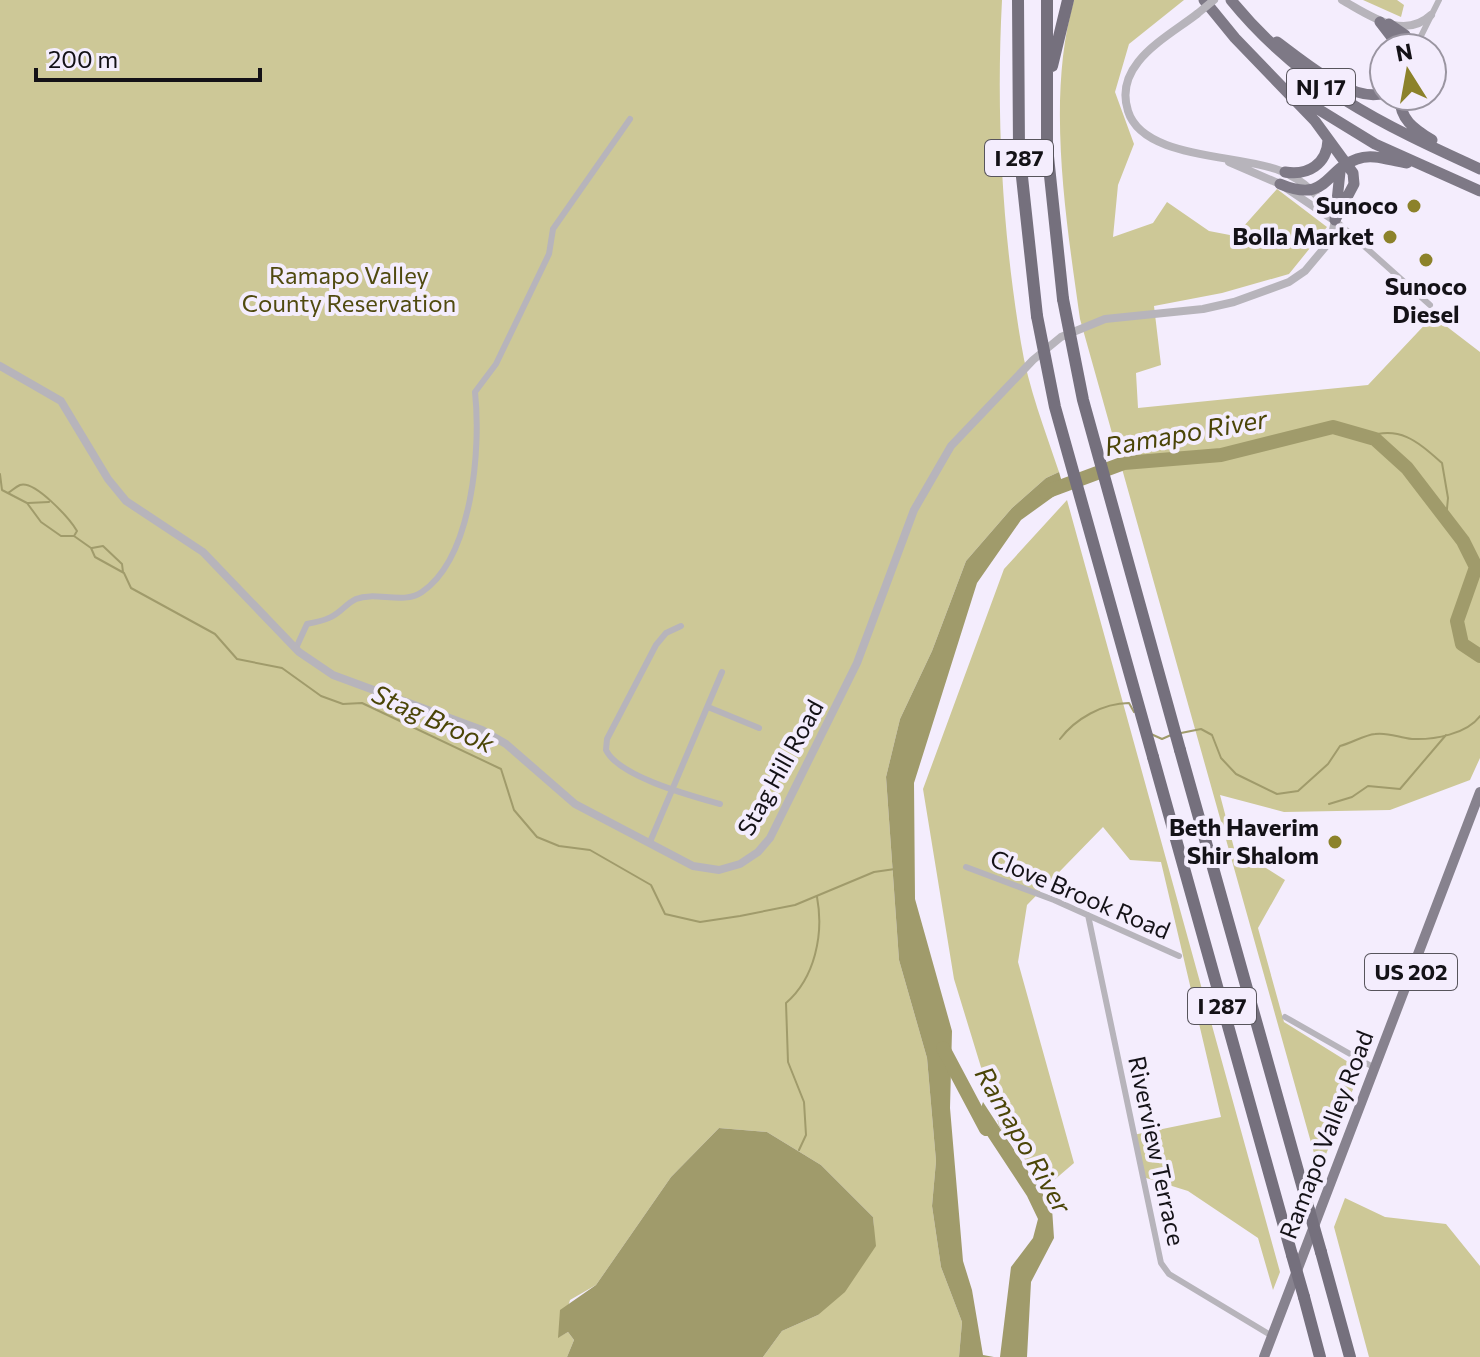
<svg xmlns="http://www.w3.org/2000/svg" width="1480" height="1357" viewBox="0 0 1480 1357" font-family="Commissioner,sans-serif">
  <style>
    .green { fill: #cdc897 }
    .water { fill: #a09b6b }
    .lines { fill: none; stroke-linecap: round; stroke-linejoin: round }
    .stream { stroke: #a09b6b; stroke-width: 2 }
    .river { stroke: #a09b6b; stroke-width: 14 }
    .minor { stroke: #b7b4bb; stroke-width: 6 }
    .tertiary { stroke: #b7b4bb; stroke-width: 8 }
    .primary { stroke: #87828e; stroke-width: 10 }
    .trunk { stroke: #7e7986; stroke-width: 11 }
    .motorway { stroke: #75707d; stroke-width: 12 }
    .tertiary-bridge { stroke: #b7b4bb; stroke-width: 8 }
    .motorway-bridge { stroke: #75707d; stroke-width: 12 }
    .poi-dot { fill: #8c822a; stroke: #f4edfd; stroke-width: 3 }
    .labels { text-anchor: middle; stroke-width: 8; stroke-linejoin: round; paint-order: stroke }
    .shield { fill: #f4edfd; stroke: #57545c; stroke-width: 2 }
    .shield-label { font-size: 22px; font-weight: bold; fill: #141217 }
    .poi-label { font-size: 24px; font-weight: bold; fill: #141217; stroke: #f4edfd; text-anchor: end }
    .park-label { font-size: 24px; fill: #504a0f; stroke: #f4edfd }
    .street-label { font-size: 24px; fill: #141217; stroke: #f4edfd }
    .water-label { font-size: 26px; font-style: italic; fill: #4b4507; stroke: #f4edfd }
  </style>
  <rect width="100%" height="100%" fill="#f4edfd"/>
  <path class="green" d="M 0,0 L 1002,0 C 996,114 1002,230 1021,343 C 1028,387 1045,430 1059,472 L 1046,478 L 1012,508 L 966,561 L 932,651 L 900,719 L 886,777 L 899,960 L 927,1058 L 936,1161 L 932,1206 L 941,1267 L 962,1322 L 959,1357 L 763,1357 L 782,1331 L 818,1315 L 874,1230 L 873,1217 L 821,1165 L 767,1132 L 719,1128 L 671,1177 L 596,1285 L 570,1300 L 559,1337 L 568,1332 L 574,1340 L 567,1357 L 0,1357 Z
    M 1074,0 L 1184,0 L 1129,44 L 1115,92 L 1134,144 L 1118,185 L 1113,237 L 1153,223 L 1167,202 L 1209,231 L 1235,236 L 1277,189 L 1327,227 L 1289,274 L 1222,293 L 1154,306 L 1161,365 L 1136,373 L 1138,408 L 1368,385 L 1433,316 L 1480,352 L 1480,758 L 1470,780 L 1390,810 L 1284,812 L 1220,795 L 1234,848 L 1285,880 L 1258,928 L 1284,1022 L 1361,1070 L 1319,1171 L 1080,319 C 1066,219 1046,98 1074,0 Z
    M 1363,0 L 1397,0 L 1404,5 L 1401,17 Z
    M 1067,500 L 1280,1272 L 1273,1290 L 1258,1238 L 1188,1191 L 1143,1177 L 1133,1135 L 1221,1117 L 1161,862 L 1130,860 L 1103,827 L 1027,905 L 1018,962 L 1074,1163 L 1046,1187 L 999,1126 L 954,979 L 923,789 L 1004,569 Z
    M 1345,1198 L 1385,1217 L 1446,1224 L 1480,1266 L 1480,1357 L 1369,1357 L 1334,1227 Z"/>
  <path class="water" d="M 1059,472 L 1064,489 L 1021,520 L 977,583 L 914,783 L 915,899 L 952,1031 L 950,1108 L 963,1261 L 972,1290 L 983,1355 L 994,1357 L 959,1357 L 962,1322 L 941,1267 L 932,1206 L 936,1161 L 927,1058 L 899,960 L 886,777 L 900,719 L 932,651 L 966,561 L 1012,508 L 1046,478 Z
    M 983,1102 L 1052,1208 L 1054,1238 L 1031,1282 L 1027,1357 L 1000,1357 L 1011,1267 L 1033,1238 L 1038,1219 L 1027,1196 L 977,1120 Z
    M 719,1128 L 767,1132 L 821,1165 L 873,1217 L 876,1246 L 845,1292 L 818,1315 L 782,1331 L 763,1357 L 567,1357 L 574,1340 L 568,1332 L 558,1338 L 560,1310 L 596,1285 L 671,1177 Z"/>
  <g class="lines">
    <path class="stream" d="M 1367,437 C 1400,425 1418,442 1442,463 L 1448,498 L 1446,519
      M 0,474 L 2,490 L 27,503 L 41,522 L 61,536 L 74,536 L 91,548 L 95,557 L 124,573 L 131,588 L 215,634 L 237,659 L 282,668 L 321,696 L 343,704 L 362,703 L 501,769 L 514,810 L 537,837 L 559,846 L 590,850 L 651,885 L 665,914 L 700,922 L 740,916 L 795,905 L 874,872 L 895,869
      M 8,493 C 12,491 15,487 20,485 C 35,480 70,519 77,531 L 74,536
      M 28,503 L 49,502
      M 92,548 L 103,546 L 122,564 L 123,572
      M 1181,733 L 1201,729 L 1212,735 L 1221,758 L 1236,774 L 1277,794 L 1298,791 L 1328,764 L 1340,746 C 1352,743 1364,735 1375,734 C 1389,732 1399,738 1412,739 C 1434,740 1467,734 1480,716
      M 1151,734 L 1162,739 L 1171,735
      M 1060,739 C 1075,719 1103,703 1129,703 L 1134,712
      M 1329,804 L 1352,797 L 1368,786 L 1400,789 L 1446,735
      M 799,1150 L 806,1135 L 804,1102 L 788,1062 L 786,1003 C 815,978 824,934 817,897"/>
    <path class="river" d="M 1046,492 L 1124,463 L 1221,455 L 1333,427 L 1375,439 L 1407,468 L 1463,541 L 1476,567 L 1457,621 L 1462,644 L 1480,656
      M 943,1048 L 986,1129"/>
    <path class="minor" d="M 1415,48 L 1439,0
      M 1335,220 L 1430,305
      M 681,626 L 666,633 L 656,645 L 607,739 L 606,750 C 619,777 692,796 720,804
      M 296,648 L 307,624 C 315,622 324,621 331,617 C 340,613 347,603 356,599 C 376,591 403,605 422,592 C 473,557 481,447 475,392 L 496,364 L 549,254 L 553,229 L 630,119
      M 708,707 L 759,728
      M 650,842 L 722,672
      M 966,867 L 1054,900 L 1179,956
      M 1088,915 L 1161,1263 L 1169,1274 L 1272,1336
      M 1285,1017 L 1373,1067"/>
    <path class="tertiary" d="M 1342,0 C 1369,15 1403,41 1431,15
      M 1197,14 C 1166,38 1113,64 1128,111 C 1143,160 1241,154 1281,171 C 1304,180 1323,199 1335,220
      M 1229,162 L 1280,184 L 1332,219
      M 0,366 L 61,401 L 108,479 L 126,501 L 203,552 L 299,652 L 333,675 L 482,730 L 506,744 L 575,804 L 693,866 L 719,870 L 740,864 L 758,852 L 770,838 L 857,663 L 914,510 L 951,446 L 1033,360 L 1061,337 L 1105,319 L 1203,309 L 1234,302 L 1289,282 L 1305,271 L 1331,240 L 1335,220"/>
    <path class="primary" d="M 1264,1357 L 1480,792"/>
    <path class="trunk" d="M 1204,0 L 1235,38 L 1315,121 L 1353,173 L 1354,184 L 1335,220
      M 1231,0 C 1301,86 1381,124 1480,169
      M 1380,22 L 1400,48
      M 1389,24 L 1405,35 L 1412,48
      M 1277,42 C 1302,60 1352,104 1384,93
      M 1400,96 C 1399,119 1414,129 1432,140
      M 1300,98 L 1375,144 L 1480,191
      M 1285,172 C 1308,176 1327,164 1328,140
      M 1280,184 C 1328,204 1324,170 1357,159 C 1373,153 1391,161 1407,163
      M 1335,220 L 1340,172"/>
    <path class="motorway" d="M 1018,0 L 1019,149 L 1037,316
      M 1047,0 L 1047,147 L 1063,299
      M 1052,66 L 1068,0
      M 1180,750 L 1309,1210
      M 1153,757 L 1292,1255
      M 1321,1252 L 1350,1357
      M 1304,1297 L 1320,1357"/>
    <path class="tertiary-bridge" d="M 1197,14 L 1214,0"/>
    <path class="motorway-bridge" d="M 1063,299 L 1083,400 L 1180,750
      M 1037,316 L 1055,407 L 1153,757
      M 1309,1210 L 1321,1252
      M 1292,1255 L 1304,1297"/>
  </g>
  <g class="poi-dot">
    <circle cx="1414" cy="206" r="8"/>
    <circle cx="1390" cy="237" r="8"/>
    <circle cx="1426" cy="260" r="8"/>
    <circle cx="1335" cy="842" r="8"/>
  </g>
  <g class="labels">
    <g class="shield">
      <rect x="1287" y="69" width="68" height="36" rx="6"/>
      <rect x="985" y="140" width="68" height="36" rx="6"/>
      <rect x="1365" y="954" width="92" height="36" rx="6"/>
      <rect x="1188" y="988" width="68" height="36" rx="6"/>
    </g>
    <g class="shield-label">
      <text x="1321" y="95">NJ 17</text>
      <text x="1019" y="166">I 287</text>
      <text x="1411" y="980">US 202</text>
      <text x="1222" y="1014">I 287</text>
    </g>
    <g class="poi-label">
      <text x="1398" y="214">Sunoco</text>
      <text x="1374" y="245">Bolla Market</text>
      <text x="1426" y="295" text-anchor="middle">Sunoco<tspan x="1426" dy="28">Diesel</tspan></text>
      <text x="1319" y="836">Beth Haverim<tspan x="1319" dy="28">Shir Shalom</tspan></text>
    </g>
    <g class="park-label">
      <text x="349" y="284">Ramapo Valley<tspan x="349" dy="28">County Reservation</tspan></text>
    </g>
    <g class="street-label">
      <text transform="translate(781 768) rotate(-61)" y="8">Stag Hill Road</text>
      <text transform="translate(1080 895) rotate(23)" y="8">Clove Brook Road</text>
      <text transform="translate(1327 1135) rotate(-69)" y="8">Ramapo Valley Road</text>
      <text transform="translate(1156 1151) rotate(78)" y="8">Riverview Terrace</text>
    </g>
    <g class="water-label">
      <text transform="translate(1186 433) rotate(-10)" y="9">Ramapo River</text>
      <text transform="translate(433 719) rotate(24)" y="9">Stag Brook</text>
      <text transform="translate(1023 1140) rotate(60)" y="9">Ramapo River</text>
    </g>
  </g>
  <g transform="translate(1408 72) rotate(349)"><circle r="38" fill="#f4edfd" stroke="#9a95a1" stroke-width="2"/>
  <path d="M0-6L14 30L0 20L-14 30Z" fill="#8c822a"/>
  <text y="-12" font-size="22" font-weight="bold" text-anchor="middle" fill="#141217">N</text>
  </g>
  <path d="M36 68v12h224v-12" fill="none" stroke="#141217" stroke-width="4"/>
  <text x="48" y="68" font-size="24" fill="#141217" stroke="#f4edfd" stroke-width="6" paint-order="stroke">200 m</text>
</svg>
